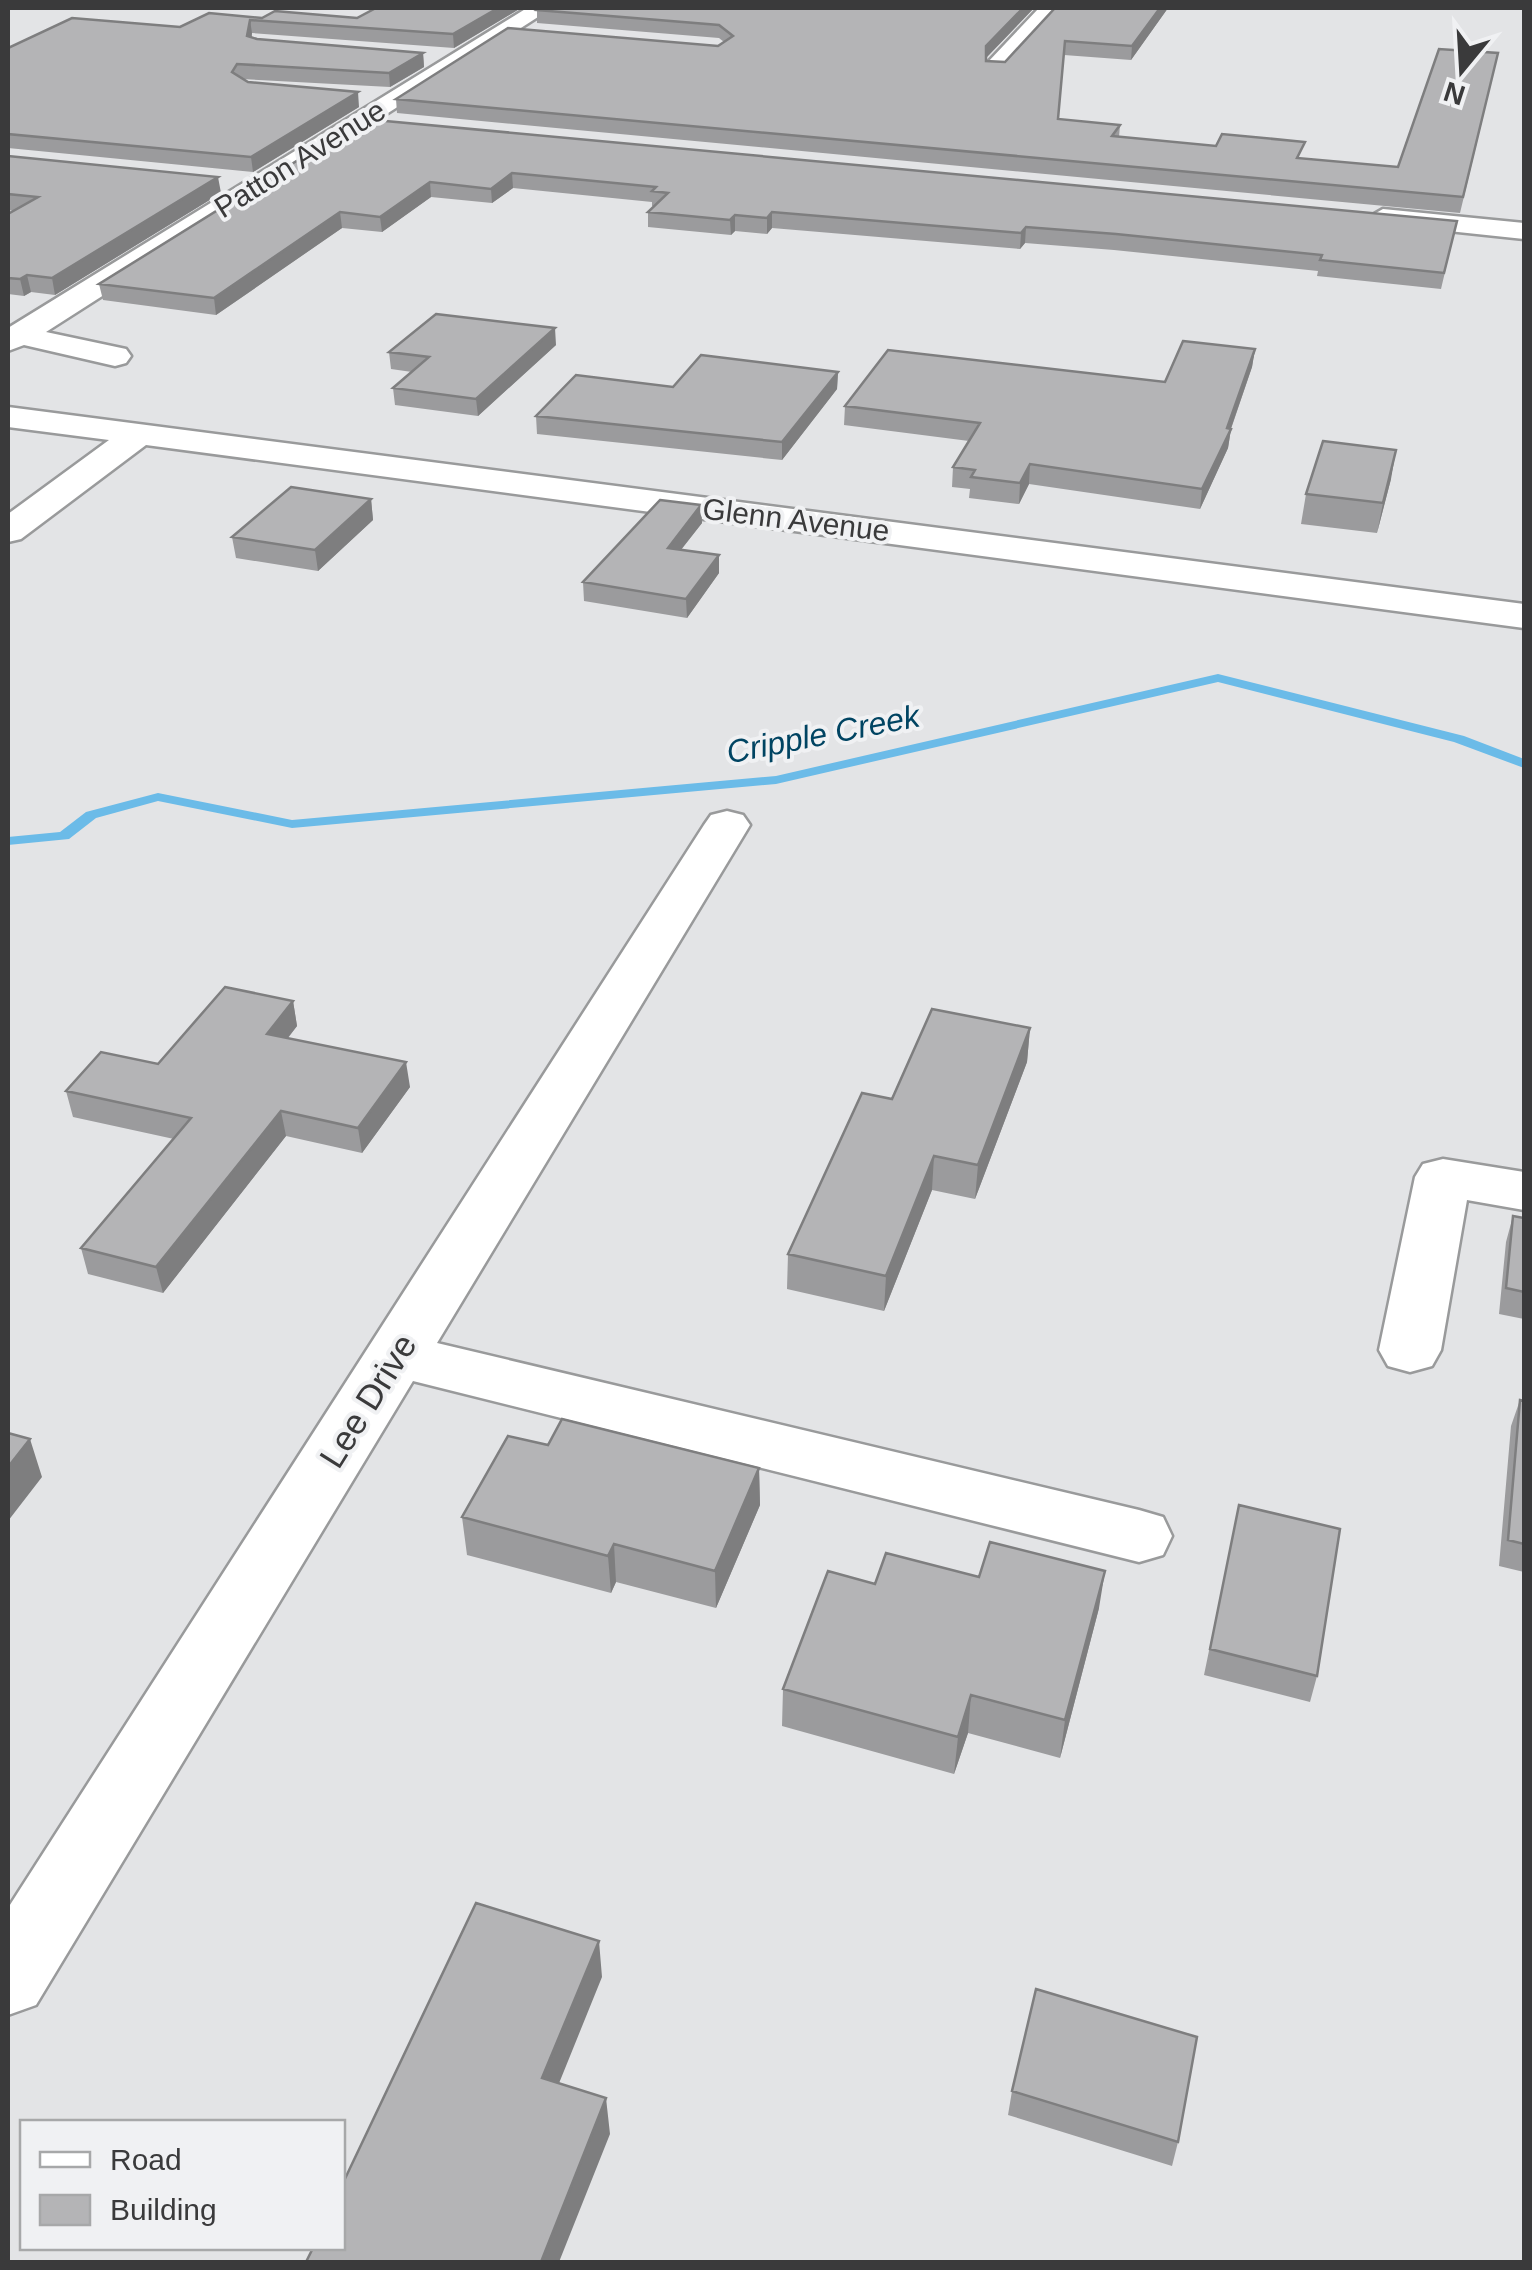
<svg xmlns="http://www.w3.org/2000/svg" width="1532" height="2270" viewBox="0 0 1532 2270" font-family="Arial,sans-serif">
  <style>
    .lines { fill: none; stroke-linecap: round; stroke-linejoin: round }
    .stream { fill: #6bbbe8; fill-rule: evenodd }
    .minor-casing { stroke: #999a9b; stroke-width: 5 }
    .minor { fill: #fff; fill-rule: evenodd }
    .wall { fill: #9b9b9d }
    .shaded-wall { fill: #7e7e7f }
    .building { fill: #b4b4b6; stroke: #7e7e7f; stroke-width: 2.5 }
    .labels { text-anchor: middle; stroke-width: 8; stroke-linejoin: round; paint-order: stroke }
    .far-street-label { font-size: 30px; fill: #3a3a3b; stroke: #f0f1f3 }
    .far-water-label { font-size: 32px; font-style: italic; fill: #004462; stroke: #f0f1f3 }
    .street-label { font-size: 35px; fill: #3a3a3b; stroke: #f0f1f3 }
  </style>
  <rect width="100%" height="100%" fill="#e3e4e6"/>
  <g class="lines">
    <path class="stream" d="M 1218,674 L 1464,736 L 1524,759 L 1524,768 L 1454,742 L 1218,682 L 776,784 L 292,828 L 158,801 L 96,818 L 69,839 L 8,845 L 8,837 L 60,832 L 86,812 L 158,793 L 292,820 L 776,776 Z"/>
    <defs>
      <path id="minor" d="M 527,8 L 552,8 L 46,332 L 126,349 L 131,356 L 126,363 L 115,366 L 24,345 L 8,351 L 8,328 Z
        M 1039,8 L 1061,8 L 1004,72 L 988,72 L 988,62 Z
        M 1383,209 L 1524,223 L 1524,239 L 1373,223 L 1369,217 Z
        M 8,407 L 1524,604 L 1524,628 L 146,445 L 21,539 L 8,542 L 8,514 L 109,440 L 8,427 Z
        M 727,811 L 743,815 L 750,825 L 437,1343 L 1139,1510 L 1163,1517 L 1172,1536 L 1163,1555 L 1139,1562 L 413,1381 L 36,2005 L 8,2015 L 8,1908 L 704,825 L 711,815 Z
        M 1443,1159 L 1524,1172 L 1524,1210 L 1467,1200 L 1441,1350 L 1432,1366 L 1410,1372 L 1388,1366 L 1379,1350 L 1415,1177 L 1423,1164 Z"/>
    </defs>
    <use href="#minor" class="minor-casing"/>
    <use href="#minor" class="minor"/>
  </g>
  <path class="wall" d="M 521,8 L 454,48 L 252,33 L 252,37 L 257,39 L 423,53 L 424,67 L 390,87 L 242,79 L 248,82 L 359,107 L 253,172 L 8,148 L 8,48 L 262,18 L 357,18 Z
    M 540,8 L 1034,8 L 986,58 L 986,61 L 1005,62 L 1055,8 L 1168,8 L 1131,60 L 1064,55 L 1058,119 L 1120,125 L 1119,137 L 1302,159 L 1398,167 L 1495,67 L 1460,213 L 397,113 L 396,99 L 718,46 L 724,42 L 719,38 L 537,23 L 537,10 Z
    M 364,119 L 1457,221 L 1441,289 L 1317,276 L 1318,271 L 1114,250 L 1025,243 L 1020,249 L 772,228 L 767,234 L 735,231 L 731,235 L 648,227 L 648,212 L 654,206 L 652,206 L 652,202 L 513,188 L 492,203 L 431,197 L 382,232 L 342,228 L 216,315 L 103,300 L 99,284 Z
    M 8,156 L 221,193 L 55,295 L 31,292 L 24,296 L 8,294 L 8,214 L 14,211 L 8,210 Z
    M 556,345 L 478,416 L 395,405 L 393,388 L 412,372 L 391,369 L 389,352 Z
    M 1255,349 L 1252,367 L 1231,429 L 1228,448 L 1200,509 L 1029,484 L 1019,504 L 969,498 L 970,489 L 952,487 L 953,467 L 969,441 L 844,425 L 845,406 L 1165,382 Z
    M 838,372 L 837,389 L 782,460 L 537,434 L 536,416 L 673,387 Z
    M 1391,479 L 1377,533 L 1301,524 L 1306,494 Z
    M 371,499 L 373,520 L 318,571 L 236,558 L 232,537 Z
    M 701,505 L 702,523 L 681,550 L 719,573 L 687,618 L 584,601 L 583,582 Z
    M 293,1001 L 297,1026 L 288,1038 L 410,1087 L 362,1153 L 286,1136 L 163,1293 L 88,1274 L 81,1248 L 174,1139 L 73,1117 L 66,1091 L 158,1064 Z
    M 1030,1028 L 1027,1062 L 975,1199 L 932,1190 L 884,1311 L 787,1289 L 788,1254 L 892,1099 Z
    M 1513,1216 L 1524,1218 L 1524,1319 L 1499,1314 L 1506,1242 Z
    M 1520,1400 L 1524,1401 L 1524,1572 L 1499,1566 L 1511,1426 Z
    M 548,1445 L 759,1468 L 760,1505 L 716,1608 L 616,1582 L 611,1593 L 467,1555 L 462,1517 Z
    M 1239,1505 L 1317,1676 L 1310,1702 L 1204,1675 Z
    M 875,1584 L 1099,1608 L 1060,1758 L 968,1733 L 954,1774 L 782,1726 L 783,1689 Z
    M 1012,2091 L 1178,2142 L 1172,2166 L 1008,2115 Z"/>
  <path class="shaded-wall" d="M 498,8 L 521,8 L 454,48 L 453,34 Z
    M 1023,8 L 1034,8 L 985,59 L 986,46 Z
    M 1160,8 L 1168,8 L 1131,60 L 1132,46 Z
    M 250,20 L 252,33 L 249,49 L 247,36 Z
    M 423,53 L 424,67 L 390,87 L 389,73 Z
    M 358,92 L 359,107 L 253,172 L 251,157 Z
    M 512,173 L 513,188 L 492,203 L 491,189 Z
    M 218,177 L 221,193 L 55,295 L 52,278 Z
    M 430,182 L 431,197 L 382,232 L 380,217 Z
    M 340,212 L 342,228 L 216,315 L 214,298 Z
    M 772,212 L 772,228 L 767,234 L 767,218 Z
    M 735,215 L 735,231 L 731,235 L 730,220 Z
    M 1026,227 L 1025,243 L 1020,249 L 1021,233 Z
    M 27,275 L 31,292 L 24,296 L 20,279 Z
    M 555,328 L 556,345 L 478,416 L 476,399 Z
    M 1255,349 L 1252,367 L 1230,431 L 1231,429 L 1228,448 L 1200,509 L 1202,489 L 1227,428 Z
    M 838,372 L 837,389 L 782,460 L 782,442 Z
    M 1396,450 L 1391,479 L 1377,533 L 1383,503 Z
    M 1030,464 L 1029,484 L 1019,504 L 1020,483 Z
    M 371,499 L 373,520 L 318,571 L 315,550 Z
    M 701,505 L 702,523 L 668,566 L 668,548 Z
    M 719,555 L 719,573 L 687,618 L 686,599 Z
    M 293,1001 L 297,1026 L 271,1059 L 267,1034 Z
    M 1030,1028 L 1027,1062 L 975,1199 L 978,1165 Z
    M 406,1062 L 410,1087 L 362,1153 L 358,1128 Z
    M 281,1111 L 286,1136 L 163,1293 L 156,1267 Z
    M 934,1156 L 932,1190 L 884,1311 L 886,1276 Z
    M 30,1439 L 42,1477 L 8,1521 L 8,1467 Z
    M 759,1468 L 760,1505 L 716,1608 L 715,1571 Z
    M 614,1544 L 616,1582 L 611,1593 L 608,1556 Z
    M 1105,1571 L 1099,1608 L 1060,1758 L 1065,1720 Z
    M 971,1695 L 968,1733 L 954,1774 L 958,1737 Z
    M 599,1941 L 602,1977 L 547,2113 L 542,2078 Z
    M 606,2098 L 610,2134 L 559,2262 L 541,2262 Z"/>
  <path class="building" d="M 376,8 L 498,8 L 453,34 L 250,20 L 247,36 L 257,39 L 423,53 L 389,73 L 237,64 L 232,72 L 248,82 L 358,92 L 251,157 L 8,134 L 8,48 L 72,18 L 180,27 L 209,13 L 262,18 L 275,11 L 357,18 Z
    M 540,8 L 1023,8 L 986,46 L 986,61 L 1005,62 L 1055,8 L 1160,8 L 1132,46 L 1065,41 L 1058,119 L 1120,125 L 1112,136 L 1216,146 L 1222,134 L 1305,142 L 1297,158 L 1398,167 L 1439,49 L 1498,53 L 1463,197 L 396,99 L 508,28 L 718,46 L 733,36 L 719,25 L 537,10 Z
    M 364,119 L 1457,221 L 1444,273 L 1320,260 L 1322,255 L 1116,234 L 1026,227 L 1021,233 L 772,212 L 767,218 L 735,215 L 730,220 L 648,212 L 668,193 L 652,191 L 656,187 L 512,173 L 491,189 L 430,182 L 380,217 L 340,212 L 214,298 L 99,284 Z
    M 8,156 L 218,177 L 52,278 L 27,275 L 20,279 L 8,278 L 8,214 L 38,197 L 8,194 Z
    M 436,314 L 555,328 L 476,399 L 393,388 L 429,357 L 389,352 Z
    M 1183,341 L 1255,349 L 1227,428 L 1231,429 L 1202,489 L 1030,464 L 1020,483 L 971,477 L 975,470 L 953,467 L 980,423 L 845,406 L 888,350 L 1165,382 Z
    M 701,355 L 838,372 L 782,442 L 536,416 L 576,375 L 673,387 Z
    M 1323,441 L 1396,450 L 1383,503 L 1306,494 Z
    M 291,487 L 371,499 L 315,550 L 232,537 Z
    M 660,500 L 701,505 L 668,548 L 719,555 L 686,599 L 583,582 Z
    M 225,987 L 293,1001 L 267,1034 L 406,1062 L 358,1128 L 281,1111 L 156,1267 L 81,1248 L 191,1118 L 66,1091 L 101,1052 L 158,1064 Z
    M 932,1009 L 1030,1028 L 978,1165 L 934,1156 L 886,1276 L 788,1254 L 862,1093 L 892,1099 Z
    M 1513,1216 L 1524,1218 L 1524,1292 L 1506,1288 Z
    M 1520,1400 L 1524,1401 L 1524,1544 L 1508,1540 Z
    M 562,1419 L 759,1468 L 715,1571 L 614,1544 L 608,1556 L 462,1517 L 508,1436 L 548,1445 Z
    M 8,1433 L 30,1439 L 8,1467 Z
    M 1239,1505 L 1340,1529 L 1317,1676 L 1210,1649 Z
    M 990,1542 L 1105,1571 L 1065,1720 L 971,1695 L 958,1737 L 783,1689 L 828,1571 L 875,1584 L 886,1553 L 979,1577 Z
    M 476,1903 L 599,1941 L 542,2078 L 606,2098 L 541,2262 L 306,2262 L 313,2248 L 342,2248 L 342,2185 Z
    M 1036,1989 L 1197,2037 L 1178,2142 L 1012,2091 Z"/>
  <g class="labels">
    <g class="far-street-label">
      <text transform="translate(300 159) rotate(-32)" y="10">Patton Avenue</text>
      <text transform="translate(796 520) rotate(7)" y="10">Glenn Avenue</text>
    </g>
    <g class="far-water-label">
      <text transform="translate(823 734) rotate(-11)" y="11">Cripple Creek</text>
    </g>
    <g class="street-label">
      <text transform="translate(368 1401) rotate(-58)" y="12">Lee Drive</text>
    </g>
  </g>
  <rect width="1532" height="2270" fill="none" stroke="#3a3a3b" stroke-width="20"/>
  <rect x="20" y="2120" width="325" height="130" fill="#f0f1f3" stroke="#a7a8a9" stroke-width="2.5"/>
  <rect x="40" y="2152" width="50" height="15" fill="#ffffff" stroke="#a7a8a9" stroke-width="2.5"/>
  <text x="110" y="2170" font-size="30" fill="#3a3a3b">Road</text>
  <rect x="40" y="2195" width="50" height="30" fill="#b4b4b6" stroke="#a7a8a9" stroke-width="2.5"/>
  <text x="110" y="2220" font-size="30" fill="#3a3a3b">Building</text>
  <g transform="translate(1462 70) rotate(198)" stroke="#f0f1f3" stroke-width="8" paint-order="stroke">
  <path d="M0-8L18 38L0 25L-18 38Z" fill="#3a3a3b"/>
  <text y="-15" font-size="28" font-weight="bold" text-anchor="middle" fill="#3a3a3b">N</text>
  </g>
</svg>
